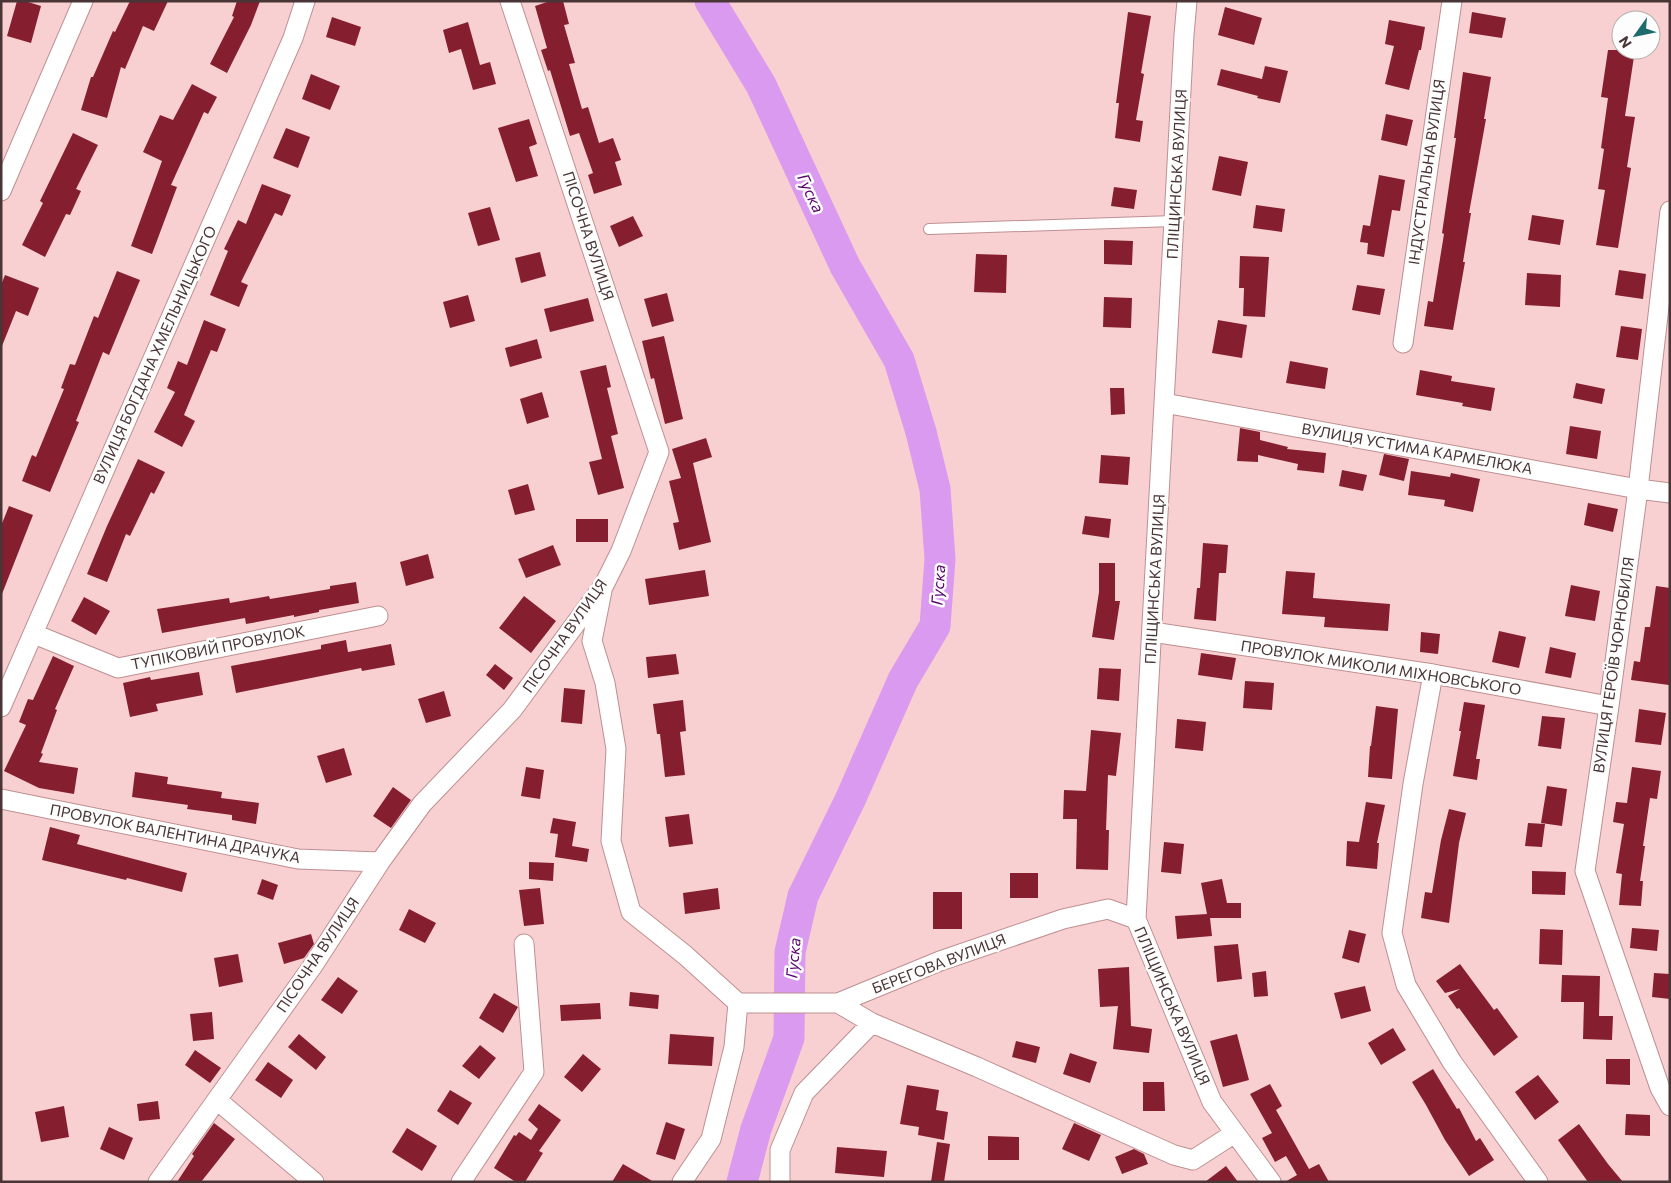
<svg xmlns="http://www.w3.org/2000/svg" width="1671" height="1183" viewBox="0 0 1671 1183" font-family="Commissioner,sans-serif">
  <style>
    .lines { fill: none; stroke-linecap: round; stroke-linejoin: round }
    .river { stroke: #d99aef; stroke-width: 31 }
    .building { fill: #851f2f }
    .lane-casing { stroke: #be8f90; stroke-width: 12 }
    .street-casing { stroke: #be8f90; stroke-width: 21 }
    .lane { stroke: #fff; stroke-width: 10 }
    .street { stroke: #fff; stroke-width: 19 }
    .labels { text-anchor: middle; stroke-width: 5; stroke-linejoin: round; paint-order: stroke }
    .street-label { font-size: 15px; fill: #493536; stroke: #fdfdfd }
    .water-label { font-size: 16px; font-style: italic; fill: #57006d; stroke: #fdfdfd }
  </style>
  <rect width="100%" height="100%" fill="#f9d0d1"/>
  <g class="lines">
    <path class="river" d="M 710,1 L 761,85 L 845,266 L 899,360 L 921,432 L 935,489 L 940,559 L 935,626 L 903,680 L 850,800 L 803,896 L 790,952 L 789,1038 L 756,1129 L 742,1182"/>
  </g>
  <path class="building" d="M 17,1 L 25,1 L 41,6 L 31,43 L 7,36 Z
    M 130,1 L 168,1 L 154,31 L 143,26 L 125,69 L 121,67 L 107,118 L 81,110 L 91,77 L 93,77 L 113,31 L 115,32 Z
    M 237,1 L 260,1 L 251,25 L 227,73 L 210,64 L 234,17 L 232,16 Z
    M 550,1 L 563,1 L 569,24 L 564,25 L 575,63 L 569,64 L 582,109 L 588,107 L 599,143 L 613,138 L 621,160 L 615,162 L 622,185 L 594,194 L 588,175 L 593,173 L 579,133 L 570,136 L 550,70 L 548,71 L 541,50 L 547,48 L 535,6 Z
    M 1225,7 L 1262,18 L 1254,45 L 1218,35 Z
    M 1128,12 L 1151,16 L 1141,73 L 1144,74 L 1136,120 L 1143,121 L 1140,142 L 1115,138 L 1119,103 L 1116,103 Z
    M 1472,12 L 1506,18 L 1502,38 L 1469,33 Z
    M 332,17 L 361,27 L 355,46 L 326,37 Z
    M 1389,20 L 1425,27 L 1421,50 L 1419,50 L 1409,90 L 1385,84 L 1394,46 L 1385,44 Z
    M 468,22 L 480,65 L 490,62 L 496,84 L 473,90 L 461,49 L 449,53 L 443,30 Z
    M 1608,50 L 1635,50 L 1625,116 L 1635,117 L 1627,167 L 1631,168 L 1618,248 L 1596,245 L 1605,190 L 1598,189 L 1604,149 L 1601,148 L 1608,98 L 1601,97 Z
    M 1265,66 L 1288,71 L 1280,103 L 1257,98 L 1258,96 L 1217,85 L 1221,69 L 1262,79 Z
    M 1463,72 L 1491,77 L 1484,119 L 1486,119 L 1469,213 L 1471,213 L 1463,262 L 1465,262 L 1453,330 L 1424,326 L 1428,301 L 1433,302 L 1444,234 L 1442,233 L 1456,138 L 1454,138 Z
    M 311,74 L 340,86 L 330,110 L 302,99 Z
    M 192,84 L 217,97 L 208,114 L 204,112 L 171,185 L 177,187 L 152,254 L 131,246 L 162,161 L 143,152 L 160,115 L 173,120 Z
    M 1386,114 L 1413,120 L 1407,146 L 1381,140 Z
    M 529,119 L 537,144 L 529,147 L 538,176 L 516,182 L 498,128 Z
    M 286,128 L 310,137 L 298,168 L 273,158 Z
    M 73,133 L 98,145 L 76,189 L 81,191 L 70,215 L 66,214 L 45,257 L 22,245 L 43,203 L 40,201 Z
    M 1219,156 L 1248,162 L 1241,196 L 1212,190 Z
    M 1379,175 L 1405,180 L 1400,211 L 1392,210 L 1384,257 L 1367,254 L 1368,243 L 1360,242 L 1363,225 L 1370,226 Z
    M 262,184 L 291,195 L 282,216 L 275,213 L 241,282 L 248,285 L 239,307 L 210,295 L 228,251 L 224,249 L 238,220 L 246,224 Z
    M 1114,187 L 1137,190 L 1134,209 L 1111,206 Z
    M 1256,205 L 1285,209 L 1282,232 L 1253,228 Z
    M 490,207 L 500,240 L 478,246 L 468,213 Z
    M 1532,215 L 1564,220 L 1560,245 L 1528,240 Z
    M 633,216 L 643,236 L 619,247 L 610,226 Z
    M 1104,240 L 1133,241 L 1132,265 L 1104,264 Z
    M 540,252 L 546,276 L 521,283 L 515,258 Z
    M 976,254 L 1007,255 L 1006,293 L 974,292 Z
    M 1240,256 L 1269,257 L 1265,317 L 1243,316 L 1244,288 L 1239,288 Z
    M 1619,270 L 1646,274 L 1643,299 L 1615,295 Z
    M 117,271 L 140,280 L 109,355 L 103,352 L 76,421 L 79,422 L 50,492 L 22,481 L 32,455 L 36,457 L 64,389 L 61,388 L 70,364 L 75,365 L 94,316 L 98,318 Z
    M 1527,273 L 1561,275 L 1560,307 L 1525,305 Z
    M 5,275 L 39,288 L 28,316 L 16,311 L 2,346 L 1,285 Z
    M 1357,285 L 1385,289 L 1380,315 L 1352,310 Z
    M 667,293 L 674,321 L 652,327 L 644,299 Z
    M 468,295 L 475,321 L 450,328 L 443,302 Z
    M 1104,297 L 1132,298 L 1131,328 L 1103,327 Z
    M 588,298 L 594,321 L 550,332 L 544,309 Z
    M 204,320 L 226,329 L 217,352 L 211,350 L 184,415 L 195,421 L 182,447 L 154,432 L 175,392 L 167,388 L 178,361 L 187,365 Z
    M 1218,320 L 1247,325 L 1242,358 L 1212,353 Z
    M 1621,326 L 1642,329 L 1638,360 L 1616,357 Z
    M 664,336 L 683,419 L 665,424 L 654,378 L 651,379 L 642,341 Z
    M 537,339 L 542,358 L 510,367 L 505,348 Z
    M 1290,361 L 1328,368 L 1325,389 L 1286,383 Z
    M 606,365 L 611,387 L 607,388 L 618,434 L 611,436 L 624,488 L 598,495 L 589,462 L 602,459 L 580,371 Z
    M 1420,370 L 1452,376 L 1451,381 L 1495,388 L 1491,411 L 1462,406 L 1463,403 L 1416,395 Z
    M 1576,383 L 1605,389 L 1602,404 L 1573,398 Z
    M 1110,388 L 1124,388 L 1125,414 L 1111,415 Z
    M 542,392 L 549,417 L 527,424 L 520,399 Z
    M 1570,426 L 1601,431 L 1597,459 L 1566,454 Z
    M 1240,428 L 1260,432 L 1260,440 L 1288,447 L 1287,449 L 1326,453 L 1324,473 L 1297,470 L 1298,464 L 1258,455 L 1258,462 L 1237,461 Z
    M 706,438 L 712,457 L 693,463 L 711,542 L 679,550 L 673,523 L 679,522 L 669,481 L 681,478 L 672,449 Z
    M 1384,454 L 1409,459 L 1404,481 L 1379,475 Z
    M 1101,455 L 1130,457 L 1128,485 L 1099,483 Z
    M 138,459 L 165,472 L 154,494 L 151,492 L 130,536 L 126,534 L 107,582 L 87,574 L 107,526 Z
    M 1342,470 L 1367,475 L 1363,491 L 1339,486 Z
    M 1411,471 L 1450,477 L 1451,473 L 1480,479 L 1473,512 L 1444,506 L 1445,500 L 1408,495 Z
    M 528,484 L 535,510 L 515,515 L 508,490 Z
    M 1588,503 L 1618,509 L 1613,532 L 1584,525 Z
    M 9,506 L 33,515 L 2,594 L 1,526 Z
    M 1085,516 L 1111,519 L 1109,538 L 1082,534 Z
    M 576,519 L 608,519 L 608,542 L 576,542 Z
    M 1203,543 L 1228,545 L 1226,573 L 1219,573 L 1216,621 L 1194,619 L 1197,588 L 1200,588 Z
    M 553,545 L 561,565 L 526,578 L 518,559 Z
    M 428,554 L 434,578 L 406,586 L 400,562 Z
    M 1099,563 L 1115,563 L 1115,601 L 1120,601 L 1114,640 L 1092,637 L 1099,592 Z
    M 705,570 L 709,596 L 649,605 L 645,579 Z
    M 1286,571 L 1315,573 L 1313,598 L 1390,604 L 1388,631 L 1324,627 L 1325,617 L 1282,614 Z
    M 356,582 L 359,603 L 319,610 L 319,612 L 294,617 L 294,615 L 246,624 L 245,618 L 162,633 L 157,609 L 229,598 L 230,603 L 269,596 L 270,599 L 330,589 L 330,586 Z
    M 1571,585 L 1600,591 L 1595,621 L 1565,616 Z
    M 1656,586 L 1670,588 L 1669,685 L 1631,680 L 1634,661 L 1640,662 L 1645,627 L 1650,627 Z
    M 524,596 L 556,621 L 531,653 L 499,628 Z
    M 84,597 L 110,611 L 96,635 L 71,621 Z
    M 1499,631 L 1526,637 L 1519,668 L 1492,662 Z
    M 1421,632 L 1440,634 L 1438,654 L 1420,652 Z
    M 346,640 L 348,652 L 391,644 L 395,665 L 362,671 L 361,668 L 236,693 L 231,666 L 321,649 L 321,645 Z
    M 1550,647 L 1576,653 L 1571,678 L 1545,673 Z
    M 1201,653 L 1236,658 L 1232,680 L 1198,675 Z
    M 676,654 L 679,674 L 648,678 L 646,657 Z
    M 53,656 L 74,666 L 55,709 L 57,710 L 41,753 L 43,754 L 39,762 L 78,768 L 74,794 L 39,788 L 4,771 L 26,725 L 19,722 L 28,699 L 33,700 Z
    M 495,664 L 513,678 L 504,690 L 486,675 Z
    M 1099,668 L 1121,669 L 1119,701 L 1097,699 Z
    M 199,672 L 203,695 L 156,704 L 158,711 L 130,717 L 123,683 L 150,677 L 151,680 Z
    M 1245,681 L 1274,683 L 1272,710 L 1243,708 Z
    M 564,688 L 585,690 L 582,724 L 561,722 Z
    M 444,691 L 451,716 L 426,723 L 418,699 Z
    M 683,700 L 686,731 L 680,732 L 685,775 L 665,777 L 660,734 L 657,734 L 653,704 Z
    M 1464,702 L 1485,705 L 1476,759 L 1480,759 L 1477,780 L 1453,776 L 1461,731 L 1459,731 Z
    M 1376,706 L 1398,709 L 1392,779 L 1368,777 L 1370,746 L 1371,746 Z
    M 1639,709 L 1666,713 L 1661,745 L 1635,742 Z
    M 1542,716 L 1565,718 L 1561,749 L 1538,746 Z
    M 1177,719 L 1206,722 L 1203,751 L 1175,748 Z
    M 1091,730 L 1121,733 L 1116,776 L 1108,775 L 1106,830 L 1109,830 L 1108,870 L 1076,869 L 1077,819 L 1063,819 L 1064,790 L 1086,791 Z
    M 344,748 L 352,775 L 326,783 L 317,756 Z
    M 526,767 L 544,770 L 540,799 L 521,796 Z
    M 1632,767 L 1661,771 L 1657,799 L 1650,798 L 1643,846 L 1645,846 L 1640,881 L 1643,881 L 1641,906 L 1619,905 L 1622,874 L 1616,873 L 1624,824 L 1613,822 L 1616,802 L 1627,803 Z
    M 135,772 L 168,777 L 167,784 L 222,792 L 221,798 L 259,803 L 256,824 L 232,820 L 232,815 L 187,809 L 188,805 L 132,797 Z
    M 1547,786 L 1567,789 L 1562,826 L 1541,823 Z
    M 393,787 L 411,800 L 391,828 L 373,816 Z
    M 1366,802 L 1385,805 L 1377,843 L 1379,843 L 1377,869 L 1346,866 L 1347,841 L 1359,842 Z
    M 1449,809 L 1466,813 L 1459,843 L 1449,923 L 1421,918 L 1425,892 L 1432,893 L 1441,840 Z
    M 689,814 L 693,844 L 669,847 L 665,817 Z
    M 553,818 L 576,822 L 572,846 L 589,849 L 587,862 L 555,857 L 558,834 L 550,833 Z
    M 1528,823 L 1545,824 L 1542,847 L 1525,846 Z
    M 50,827 L 80,835 L 77,844 L 187,873 L 182,892 L 127,878 L 126,880 L 42,860 Z
    M 1164,842 L 1184,844 L 1181,874 L 1161,872 Z
    M 529,862 L 554,863 L 553,881 L 529,879 Z
    M 1532,871 L 1566,872 L 1565,895 L 1532,894 Z
    M 1010,873 L 1038,873 L 1038,898 L 1010,898 Z
    M 262,879 L 278,885 L 273,900 L 257,894 Z
    M 1222,879 L 1227,903 L 1241,903 L 1241,918 L 1210,918 L 1212,936 L 1177,939 L 1175,916 L 1207,914 L 1201,883 Z
    M 540,888 L 544,924 L 524,926 L 519,890 Z
    M 718,888 L 720,909 L 685,914 L 683,893 Z
    M 933,892 L 962,892 L 962,929 L 933,929 Z
    M 409,909 L 436,923 L 425,943 L 399,930 Z
    M 1632,928 L 1659,930 L 1657,951 L 1630,948 Z
    M 1540,929 L 1563,930 L 1562,965 L 1539,964 Z
    M 1349,930 L 1366,934 L 1359,963 L 1342,958 Z
    M 311,934 L 314,944 L 304,958 L 284,964 L 278,943 Z
    M 1238,944 L 1242,979 L 1217,982 L 1214,946 Z
    M 238,954 L 243,982 L 219,987 L 214,958 Z
    M 1460,964 L 1494,1010 L 1497,1008 L 1518,1037 L 1494,1056 L 1459,1008 L 1457,1009 L 1448,996 L 1460,989 L 1445,993 L 1436,981 Z
    M 1129,967 L 1131,1026 L 1152,1029 L 1149,1053 L 1113,1049 L 1118,1006 L 1100,1007 L 1098,969 Z
    M 1266,971 L 1268,996 L 1254,997 L 1252,973 Z
    M 1654,973 L 1670,974 L 1670,999 L 1652,997 Z
    M 1562,975 L 1600,976 L 1599,1016 L 1613,1016 L 1612,1040 L 1583,1039 L 1584,1002 L 1561,1002 Z
    M 338,977 L 358,991 L 342,1014 L 321,1000 Z
    M 1365,986 L 1371,1011 L 1341,1019 L 1334,993 Z
    M 630,992 L 659,995 L 658,1009 L 629,1006 Z
    M 494,993 L 518,1007 L 503,1033 L 479,1018 Z
    M 600,1003 L 601,1019 L 561,1021 L 560,1005 Z
    M 212,1012 L 214,1039 L 193,1041 L 190,1014 Z
    M 1393,1028 L 1406,1050 L 1381,1065 L 1368,1043 Z
    M 299,1034 L 326,1057 L 316,1070 L 288,1047 Z
    M 670,1034 L 714,1037 L 712,1066 L 668,1064 Z
    M 1237,1034 L 1249,1080 L 1223,1087 L 1210,1041 Z
    M 1016,1041 L 1040,1047 L 1036,1063 L 1012,1057 Z
    M 480,1045 L 496,1058 L 479,1079 L 462,1066 Z
    M 195,1050 L 221,1068 L 210,1083 L 185,1065 Z
    M 1070,1053 L 1097,1062 L 1090,1083 L 1063,1074 Z
    M 583,1054 L 601,1069 L 582,1092 L 564,1077 Z
    M 1606,1059 L 1630,1059 L 1630,1085 L 1606,1084 Z
    M 268,1062 L 293,1080 L 281,1098 L 255,1080 Z
    M 1433,1069 L 1457,1109 L 1459,1108 L 1476,1141 L 1480,1138 L 1494,1160 L 1469,1176 L 1445,1140 L 1426,1105 L 1412,1082 Z
    M 1538,1075 L 1559,1102 L 1535,1120 L 1515,1092 Z
    M 1143,1082 L 1164,1082 L 1165,1111 L 1143,1111 Z
    M 1270,1084 L 1282,1106 L 1276,1110 L 1309,1169 L 1319,1164 L 1329,1182 L 1285,1182 L 1297,1175 L 1286,1156 L 1275,1162 L 1262,1138 L 1272,1133 L 1250,1094 Z
    M 907,1085 L 939,1090 L 936,1110 L 948,1112 L 944,1140 L 918,1135 L 919,1127 L 900,1124 Z
    M 450,1090 L 472,1103 L 458,1125 L 437,1111 Z
    M 158,1101 L 160,1119 L 139,1121 L 137,1104 Z
    M 539,1104 L 561,1120 L 539,1151 L 543,1153 L 525,1182 L 516,1182 L 494,1168 L 514,1135 L 516,1136 L 519,1132 L 531,1140 L 538,1129 L 528,1120 Z
    M 64,1106 L 69,1137 L 41,1142 L 35,1112 Z
    M 1626,1114 L 1650,1115 L 1650,1136 L 1625,1135 Z
    M 666,1122 L 685,1129 L 675,1160 L 656,1154 Z
    M 214,1123 L 235,1139 L 201,1182 L 177,1182 L 194,1156 L 192,1154 Z
    M 1074,1123 L 1101,1135 L 1089,1161 L 1062,1149 Z
    M 1579,1124 L 1608,1164 L 1623,1182 L 1588,1182 L 1558,1140 Z
    M 109,1127 L 133,1138 L 124,1160 L 100,1149 Z
    M 407,1128 L 437,1146 L 422,1171 L 392,1152 Z
    M 988,1136 L 1019,1137 L 1019,1160 L 988,1160 Z
    M 937,1142 L 950,1144 L 944,1182 L 931,1182 Z
    M 837,1147 L 887,1151 L 884,1177 L 835,1173 Z
    M 1134,1149 L 1144,1154 L 1148,1164 L 1122,1174 L 1115,1157 Z
    M 623,1164 L 654,1182 L 612,1182 Z
    M 1226,1166 L 1238,1182 L 1205,1182 Z"/>
  <g class="lines">
    <defs>
      <path id="lane" d="M 929,229 L 1174,221"/>
      <path id="street" d="M 1187,1 L 1184,35 L 1136,919 L 1212,1102 L 1271,1182
        M 1,191 L 83,1
        M 1670,211 L 1638,489 L 1609,706 L 1585,871 L 1660,1088 L 1670,1106
        M 1403,343 L 1452,1
        M 1164,403 L 1638,489 L 1670,493
        M 602,591 L 592,641 L 605,683 L 616,749 L 611,841 L 631,912 L 685,955 L 738,1003
        M 1152,632 L 1433,674 L 1609,706
        M 34,634 L 118,668 L 378,616
        M 1433,674 L 1413,784 L 1392,933 L 1406,985 L 1452,1062 L 1538,1182
        M 1,707 L 293,38 L 305,1
        M 1,799 L 298,859 L 380,862
        M 738,1003 L 838,1003 L 940,961 L 1063,919 L 1108,909 L 1136,919
        M 838,1003 L 872,1023 L 977,1067 L 1174,1155 L 1193,1160 L 1235,1133
        M 217,1100 L 314,1182
        M 158,1182 L 312,967 L 380,862 L 422,804 L 512,710 L 604,585 L 621,551 L 659,452 L 510,1
        M 461,1182 L 534,1072 L 524,944
        M 682,1182 L 711,1139 L 734,1047 L 738,1003
        M 780,1182 L 780,1150 L 804,1093 L 872,1023"/>
    </defs>
    <use href="#lane" class="lane-casing"/>
    <use href="#street" class="street-casing"/>
    <use href="#lane" class="lane"/>
    <use href="#street" class="street"/>
  </g>
  <g class="labels">
    <g class="street-label">
      <text transform="translate(1427 172) rotate(-82)" y="5">ІНДУСТРІАЛЬНА ВУЛИЦЯ</text>
      <text transform="translate(1177 174) rotate(-87)" y="5">ПЛІЩИНСЬКА ВУЛИЦЯ</text>
      <text transform="translate(588 236) rotate(72)" y="5">ПІСОЧНА ВУЛИЦЯ</text>
      <text transform="translate(155 355) rotate(-66)" y="5">ВУЛИЦЯ БОГДАНА ХМЕЛЬНИЦЬКОГО</text>
      <text transform="translate(1417 449) rotate(10)" y="5">ВУЛИЦЯ УСТИМА КАРМЕЛЮКА</text>
      <text transform="translate(1155 579) rotate(-87)" y="5">ПЛІЩИНСЬКА ВУЛИЦЯ</text>
      <text transform="translate(565 636) rotate(-55)" y="5">ПІСОЧНА ВУЛИЦЯ</text>
      <text transform="translate(218 648) rotate(-11)" y="5">ТУПІКОВИЙ ПРОВУЛОК</text>
      <text transform="translate(1614 665) rotate(-82)" y="5">ВУЛИЦЯ ГЕРОЇВ ЧОРНОБИЛЯ</text>
      <text transform="translate(1381 668) rotate(9)" y="5">ПРОВУЛОК МИКОЛИ МІХНОВСЬКОГО</text>
      <text transform="translate(175 834) rotate(11)" y="5">ПРОВУЛОК ВАЛЕНТИНА ДРАЧУКА</text>
      <text transform="translate(318 955) rotate(-56)" y="5">ПІСОЧНА ВУЛИЦЯ</text>
      <text transform="translate(939 964) rotate(-21)" y="5">БЕРЕГОВА ВУЛИЦЯ</text>
      <text transform="translate(1172 1006) rotate(67)" y="5">ПЛІЩИНСЬКА ВУЛИЦЯ</text>
    </g>
    <g class="water-label">
      <text transform="translate(811 193) rotate(65)" y="6">Гуска</text>
      <text transform="translate(938 585) rotate(-86)" y="6">Гуска</text>
      <text transform="translate(793 958) rotate(-85)" y="6">Гуска</text>
    </g>
  </g>
  <rect width="1671" height="1183" fill="none" stroke="#493536" stroke-width="5"/>
  <g transform="translate(1636 35) rotate(237)"><circle r="24" fill="#fdfdfd" stroke="#b5adad"/>
  <path d="M0-4L9 19L0 12L-9 19Z" fill="#1e6b6d"/>
  <text y="-8" font-size="14" font-weight="bold" text-anchor="middle" fill="#493536">N</text>
  </g>
</svg>
